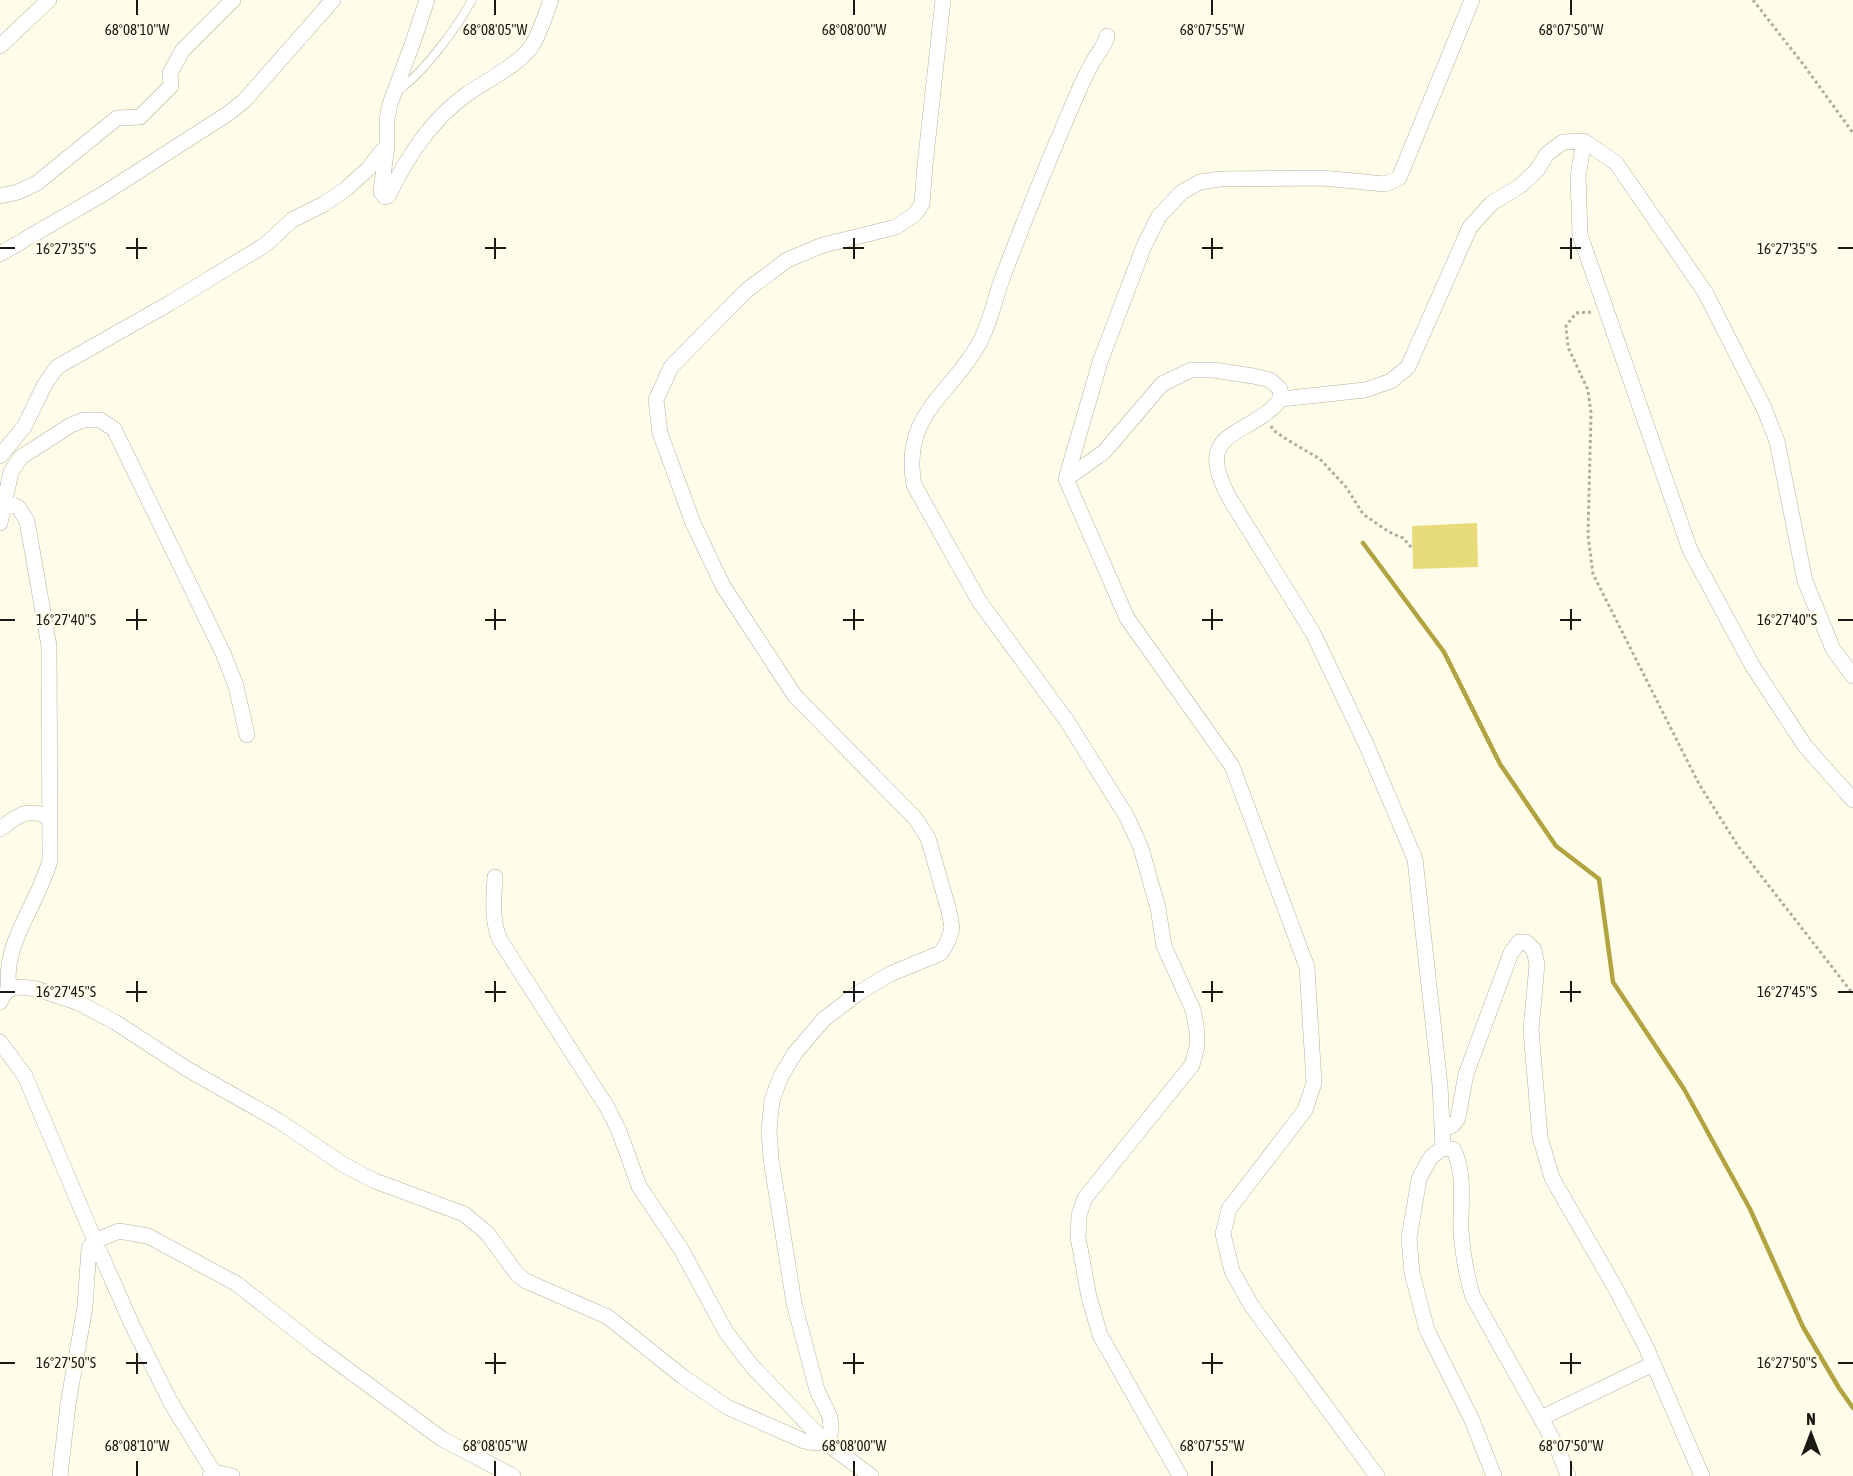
<svg xmlns="http://www.w3.org/2000/svg" width="1853" height="1476" viewBox="0 0 1853 1476" font-family="'Asap Condensed',sans-serif">
  <style>
    .green { fill: #e8db7a }
    .lines { fill: none; stroke-linecap: round; stroke-linejoin: round }
    .stream { stroke: #b1a440; stroke-width: 4.5 }
    .service-casing { stroke: #b4b2a0; stroke-width: 9 }
    .minor-casing { stroke: #b4b2a0; stroke-width: 16 }
    .path { stroke: #b0aea0; stroke-width: 3; stroke-dasharray: 3 3; stroke-linecap: butt }
    .service { stroke: #fff; stroke-width: 8 }
    .minor { stroke: #fff; stroke-width: 15 }
    .ticks { fill: none; stroke: #1a1913; stroke-width: 2 }
    .ticks-label { font-size: 15px; text-anchor: middle; fill: #1a1913; stroke: #fffcea; stroke-width: 5; stroke-linejoin: round; paint-order: stroke }
  </style>
  <rect width="100%" height="100%" fill="#fffcea"/>
  <path class="green" d="M 1477,523 L 1478,567 L 1413,569 L 1412,526 Z"/>
  <g class="lines">
    <path class="stream" d="M 1363,543 L 1444,652 L 1500,764 L 1556,846 L 1599,879 L 1613,982 L 1684,1089 L 1750,1209 L 1803,1327 L 1839,1388 L 1853,1408"/>
    <defs>
      <path id="service" d="M 398,91 C 425,71 456,29 472,0"/>
      <path id="minor" d="M 427,0 L 413,42 L 390,104 L 387,119 L 387,145 L 381,192 L 385,197 L 388,196 C 408,156 430,121 467,94 C 486,81 518,65 531,47 C 540,34 545,15 551,0
        M 1107,36 C 1105,46 1099,51 1094,60 C 1088,70 1083,81 1078,92 C 1051,154 1025,218 1001,282 C 994,302 990,323 980,342 C 951,395 901,414 914,485 L 979,601 L 1067,721 L 1127,817 L 1141,848 L 1150,880 L 1158,908 L 1164,946 L 1193,1010 L 1197,1031 L 1197,1047 L 1192,1065 L 1085,1198 L 1079,1215 L 1078,1237 L 1089,1297 L 1100,1335 L 1180,1476
        M 0,46 L 49,0
        M 1584,141 L 1578,176 L 1580,235 L 1690,550 L 1752,665 L 1805,746 L 1853,800
        M 0,196 L 18,192 L 37,183 L 117,118 L 140,117 L 171,86 L 170,73 L 182,51 L 233,0
        M 0,254 L 103,194 L 229,113 L 244,101 L 333,0
        M 1281,399 L 1365,390 L 1391,381 L 1408,367 L 1470,227 L 1492,203 L 1520,186 L 1537,170 L 1547,154 L 1563,142 L 1584,141 L 1616,163 L 1705,292 L 1764,408 L 1777,441 L 1805,581 L 1833,649 L 1853,676
        M 0,456 L 24,427 L 45,384 L 57,367 L 170,303 L 265,245 L 292,220 L 324,204 L 346,189 L 368,169 L 387,145
        M 1066,479 L 1104,452 L 1162,384 L 1191,370 L 1214,370 L 1253,376 L 1270,380 L 1280,389 L 1281,399 C 1249,439 1190,427 1230,499 L 1313,633 L 1366,744 L 1415,859 L 1440,1085 L 1443,1148
        M 4,502 L 18,507 L 27,521 L 49,646 L 50,860 C 39,903 2,943 9,989
        M 0,523 L 11,472 L 21,457 L 71,425 L 84,420 L 100,420 L 114,429 L 223,653 L 236,686 L 247,735
        M 0,829 C 19,814 27,808 50,817
        M 495,877 C 494,899 491,919 500,940 L 607,1107 L 619,1131 L 639,1186 L 681,1249 L 726,1332 L 751,1365 L 825,1442 L 871,1476
        M 0,1002 C 4,992 10,987 21,987 L 37,989 L 79,1003 L 115,1022 L 187,1069 L 279,1121 L 344,1165 L 375,1181 L 464,1214 L 487,1233 L 517,1274 L 526,1281 L 608,1317 L 683,1377 L 727,1407 L 804,1441 L 814,1443 L 825,1442 L 829,1438 L 831,1429 L 830,1417 L 817,1390 L 794,1303 L 771,1159 L 769,1130 L 772,1100 L 781,1076 L 795,1053 L 824,1019 L 857,994 L 890,974 L 941,953 L 948,941 L 952,928 L 949,911 L 928,838 L 915,818 L 795,696 L 723,586 L 693,523 L 660,433 L 656,400 L 671,367 L 747,290 L 787,260 L 823,245 L 896,227 L 915,214 L 922,204 L 925,165 L 943,0
        M 0,1042 L 25,1076 L 95,1241 L 133,1327 L 171,1403 L 216,1476
        M 1442,1130 L 1453,1125 L 1458,1118 L 1466,1074 L 1511,953 L 1519,942 L 1526,942 L 1534,950 L 1537,964 L 1531,1030 L 1540,1137 L 1552,1178 L 1616,1289 L 1646,1347 L 1702,1476
        M 1541,1418 L 1653,1364
        M 60,1476 L 68,1404 L 85,1307 L 89,1248 L 95,1241 L 119,1231 L 148,1236 L 237,1284 L 317,1347 L 442,1439 L 513,1476
        M 210,1476 L 219,1473 L 232,1476
        M 1377,1476 L 1251,1305 L 1232,1271 L 1223,1234 L 1229,1209 L 1305,1110 L 1314,1083 L 1307,967 L 1232,766 L 1127,618 L 1066,479 L 1100,362 L 1144,246 L 1159,216 L 1182,192 L 1200,182 L 1220,179 L 1322,178 L 1385,184 L 1399,178 L 1472,0
        M 1494,1476 L 1472,1420 L 1427,1330 L 1412,1273 L 1409,1238 L 1419,1179 L 1431,1157 L 1443,1148 L 1453,1149 C 1466,1172 1460,1206 1461,1232 C 1463,1255 1466,1275 1473,1297 L 1557,1447 L 1568,1476"/>
    </defs>
    <use href="#service" class="service-casing"/>
    <use href="#minor" class="minor-casing"/>
    <path class="path" d="M 1753,0 L 1803,64 L 1853,133
      M 1591,312 L 1576,313 L 1566,326 L 1568,347 L 1588,390 L 1591,413 L 1588,535 L 1593,574 L 1699,784 L 1738,846 L 1853,994
      M 1271,426 L 1273,430 L 1286,439 L 1320,459 L 1346,487 L 1363,514 L 1389,532 L 1403,538 L 1413,549"/>
    <use href="#service" class="service"/>
    <use href="#minor" class="minor"/>
  </g>
  <path class="ticks" d="M 137,0 L 137,15M 495,0 L 495,15M 854,0 L 854,15M 1212,0 L 1212,15M 1571,0 L 1571,15M 137,238 L 137,259M 495,238 L 495,259M 854,238 L 854,259M 1212,238 L 1212,259M 1571,238 L 1571,259M 0,248 L 15,248M 126,248 L 147,248M 485,248 L 506,248M 843,248 L 864,248M 1202,248 L 1223,248M 1560,248 L 1581,248M 1838,248 L 1853,248M 137,609 L 137,630M 495,609 L 495,630M 854,609 L 854,630M 1212,609 L 1212,630M 1571,609 L 1571,630M 0,620 L 15,620M 126,620 L 147,620M 485,620 L 506,620M 843,620 L 864,620M 1202,620 L 1223,620M 1560,620 L 1581,620M 1838,620 L 1853,620M 137,981 L 137,1002M 495,981 L 495,1002M 854,981 L 854,1002M 1212,981 L 1212,1002M 1571,981 L 1571,1002M 0,992 L 15,992M 126,992 L 147,992M 485,992 L 506,992M 843,992 L 864,992M 1202,992 L 1223,992M 1560,992 L 1581,992M 1838,992 L 1853,992M 137,1353 L 137,1374M 495,1353 L 495,1374M 854,1353 L 854,1374M 1212,1353 L 1212,1374M 1571,1353 L 1571,1374M 0,1363 L 15,1363M 126,1363 L 147,1363M 485,1363 L 506,1363M 843,1363 L 864,1363M 1202,1363 L 1223,1363M 1560,1363 L 1581,1363M 1838,1363 L 1853,1363M 137,1461 L 137,1476M 495,1461 L 495,1476M 854,1461 L 854,1476M 1212,1461 L 1212,1476M 1571,1461 L 1571,1476"/>
  <g class="ticks-label">
    <text x="137" y="35">68°08'10"W</text>
    <text x="495" y="35">68°08'05"W</text>
    <text x="854" y="35">68°08'00"W</text>
    <text x="1212" y="35">68°07'55"W</text>
    <text x="1571" y="35">68°07'50"W</text>
    <text x="66" y="254">16°27'35"S</text>
    <text x="1787" y="254">16°27'35"S</text>
    <text x="66" y="625">16°27'40"S</text>
    <text x="1787" y="625">16°27'40"S</text>
    <text x="66" y="997">16°27'45"S</text>
    <text x="1787" y="997">16°27'45"S</text>
    <text x="66" y="1368">16°27'50"S</text>
    <text x="1787" y="1368">16°27'50"S</text>
    <text x="137" y="1451">68°08'10"W</text>
    <text x="495" y="1451">68°08'05"W</text>
    <text x="854" y="1451">68°08'00"W</text>
    <text x="1212" y="1451">68°07'55"W</text>
    <text x="1571" y="1451">68°07'50"W</text>
  </g>
  <g transform="translate(1811 1434)" stroke="#fffcea" stroke-width="4.5" paint-order="stroke">
  <path d="M0-4.5L10 22L0 15L-10 22Z" fill="#1a1913"/>
  <text y="-9" font-size="16" font-weight="bold" text-anchor="middle" fill="#1a1913">N</text>
  </g>
</svg>
